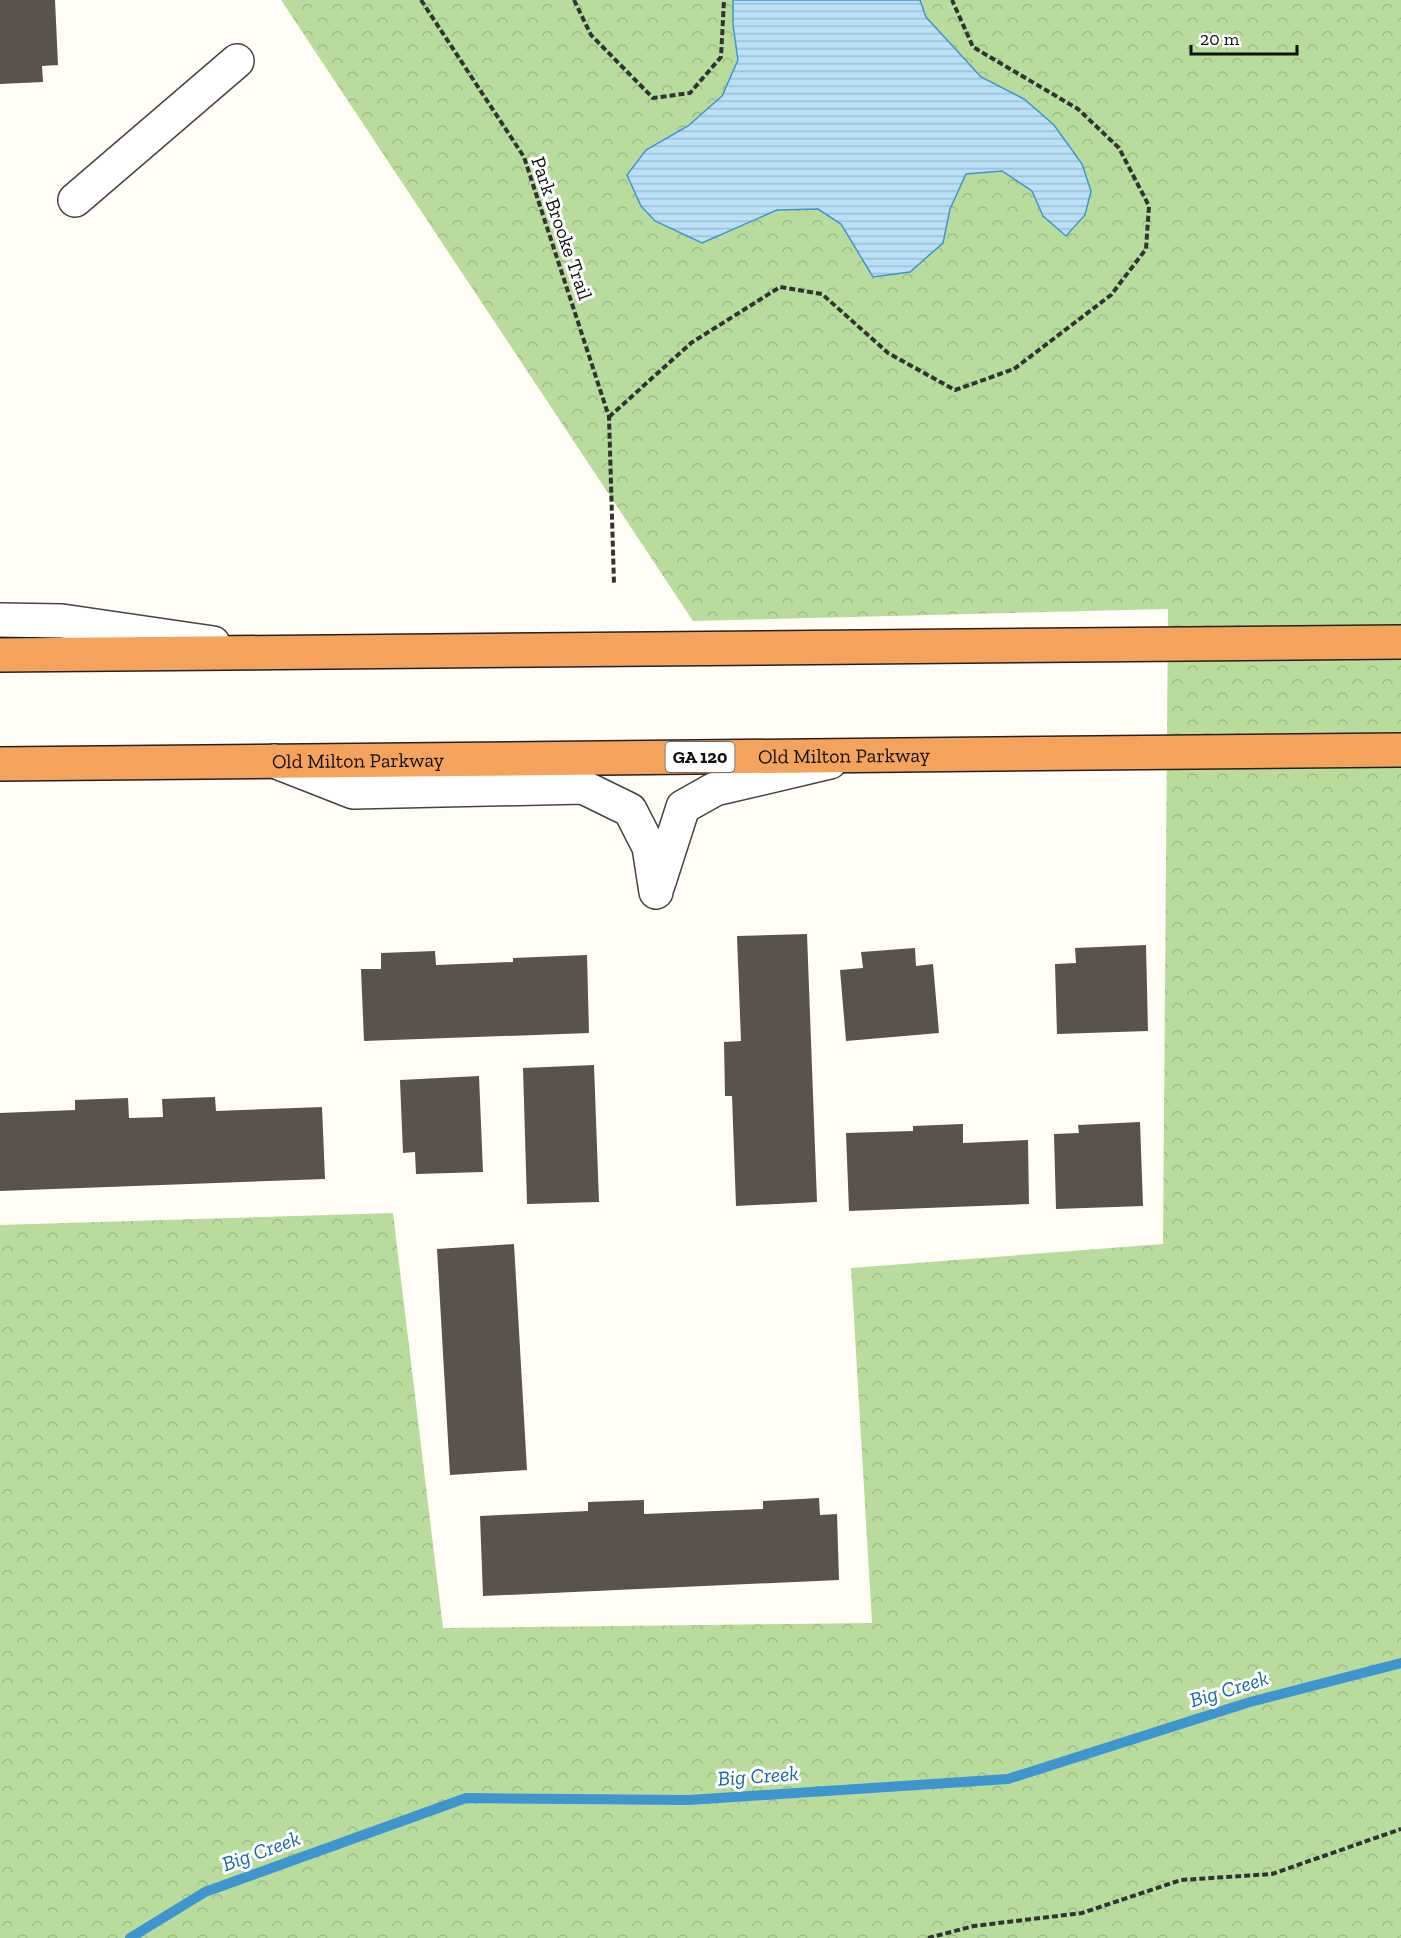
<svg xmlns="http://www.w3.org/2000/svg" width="1401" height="1938" viewBox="0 0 1401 1938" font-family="'Zilla Slab',serif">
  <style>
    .forest { fill: url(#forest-crowns) }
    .water { fill: url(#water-rules); stroke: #3f96cf; stroke-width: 1.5 }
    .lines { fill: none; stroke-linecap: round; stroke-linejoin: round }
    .stream { stroke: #3f96cf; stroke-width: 10 }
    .building { fill: #5a524d }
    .minor-casing { stroke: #444; stroke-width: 36 }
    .highway-casing { stroke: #222; stroke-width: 36 }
    .path { stroke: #333; stroke-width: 4; stroke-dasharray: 6 3; stroke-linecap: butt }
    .minor { stroke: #fff; stroke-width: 33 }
    .highway { stroke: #f5a25d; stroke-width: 33 }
    .labels { text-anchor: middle; stroke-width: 6; stroke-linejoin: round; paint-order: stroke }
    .shield { fill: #fff; stroke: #585858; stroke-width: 1.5 }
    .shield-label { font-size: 18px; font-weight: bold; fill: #111 }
    .street-label { font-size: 20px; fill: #111; stroke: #fff }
    .water-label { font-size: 21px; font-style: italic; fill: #1768a6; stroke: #fff }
  </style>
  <defs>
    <pattern id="forest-crowns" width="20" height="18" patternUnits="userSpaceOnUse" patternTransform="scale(1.5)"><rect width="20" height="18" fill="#b9dc9c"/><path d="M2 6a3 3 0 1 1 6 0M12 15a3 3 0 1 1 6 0" fill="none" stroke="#9ebc85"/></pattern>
    <pattern id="water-rules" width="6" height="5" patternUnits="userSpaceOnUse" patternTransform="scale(1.5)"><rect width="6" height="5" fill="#b9e0f7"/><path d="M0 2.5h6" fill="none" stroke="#9ebfd3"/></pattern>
  </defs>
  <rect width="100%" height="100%" fill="#fffdf5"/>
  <path class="forest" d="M 281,0 L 1401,0 L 1401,1938 L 0,1938 L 0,1225 L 393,1213 L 443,1628 L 872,1623 L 851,1268 L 1163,1244 L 1168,609 L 693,621 Z"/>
  <path class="water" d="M 733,0 L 920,0 L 926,17 L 981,77 L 1024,99 L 1054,125 L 1082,164 L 1091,191 L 1085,215 L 1066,236 L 1043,216 L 1032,191 L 1002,171 L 966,174 L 950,209 L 943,243 L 910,272 L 873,277 L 841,224 L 818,209 L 777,210 L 702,243 L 655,221 L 641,206 L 627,175 L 646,150 L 688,126 L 722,96 L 738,60 L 733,25 Z"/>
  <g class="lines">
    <path class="stream" d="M 130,1938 L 205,1892 L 466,1798 L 689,1800 L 1008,1779 L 1250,1702 L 1401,1663"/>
  </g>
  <path class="building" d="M 0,0 L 55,0 L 58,65 L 42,66 L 43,82 L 0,84 Z
    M 807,934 L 817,1202 L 736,1206 L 732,1096 L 725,1096 L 724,1042 L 741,1041 L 737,936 Z
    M 1146,945 L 1148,1031 L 1057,1034 L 1055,964 L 1076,963 L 1075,948 Z
    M 915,948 L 916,966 L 933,964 L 939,1033 L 846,1041 L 840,970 L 863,968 L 861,952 Z
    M 435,951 L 436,965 L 513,962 L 513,958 L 587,955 L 589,1033 L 364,1041 L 361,969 L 381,969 L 381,953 Z
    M 594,1065 L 599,1202 L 527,1204 L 523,1068 Z
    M 479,1076 L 483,1172 L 416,1174 L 415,1152 L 403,1153 L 400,1080 Z
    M 215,1097 L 216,1111 L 322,1107 L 325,1179 L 0,1191 L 0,1113 L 75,1110 L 75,1100 L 128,1098 L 129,1118 L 163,1117 L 162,1099 Z
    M 1140,1122 L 1143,1206 L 1056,1209 L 1054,1134 L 1079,1133 L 1078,1125 Z
    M 963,1124 L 963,1143 L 1028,1140 L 1029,1204 L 849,1211 L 846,1133 L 913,1131 L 913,1126 Z
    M 514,1244 L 527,1470 L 450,1475 L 437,1249 Z
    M 819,1498 L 820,1515 L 837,1514 L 839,1580 L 483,1596 L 480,1516 L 588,1511 L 588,1502 L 644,1500 L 644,1514 L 763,1509 L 763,1501 Z"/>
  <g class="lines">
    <defs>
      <path id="minor" d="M 75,200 L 237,61
        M 0,620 L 62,621 L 213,643
        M 274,761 L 353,792 L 583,787 L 630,810 L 649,847 L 656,892
        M 658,885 L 683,807 L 715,789 L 830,762"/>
      <g id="highway">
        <path d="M 0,655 L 1401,642"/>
        <path id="s1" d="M 0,764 L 1401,750"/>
      </g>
    </defs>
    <use href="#minor" class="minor-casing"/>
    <use href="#highway" class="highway-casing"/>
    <path class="path" d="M 421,0 L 524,157 L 609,417 L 614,584
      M 574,0 L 591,35 L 653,98 L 690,93 L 721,57 L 724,0
      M 609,417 L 691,343 L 780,287 L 822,294 L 888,353 L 955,390 L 1014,369 L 1111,295 L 1146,249 L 1149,206 L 1119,148 L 1078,109 L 973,47 L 952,0
      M 928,1938 L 974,1926 L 1082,1913 L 1181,1880 L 1272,1874 L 1401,1829"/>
    <use href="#minor" class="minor"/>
    <use href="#highway" class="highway"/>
  </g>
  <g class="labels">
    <rect class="shield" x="665.5" y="742" width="69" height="30" rx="4.5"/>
    <g class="shield-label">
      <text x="700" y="763">GA 120</text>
    </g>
    <g class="street-label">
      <text transform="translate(562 228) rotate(71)" y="7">Park Brooke Trail</text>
      <text dy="7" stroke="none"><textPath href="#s1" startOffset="844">Old Milton Parkway</textPath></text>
      <text dy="7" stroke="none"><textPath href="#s1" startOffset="358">Old Milton Parkway</textPath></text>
    </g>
    <g class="water-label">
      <text transform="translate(1229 1689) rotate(-17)" y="7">Big Creek</text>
      <text transform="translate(758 1776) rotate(-4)" y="7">Big Creek</text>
      <text transform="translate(261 1851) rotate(-20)" y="7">Big Creek</text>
    </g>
  </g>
  <path d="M1191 45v9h106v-9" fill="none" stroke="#111111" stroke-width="3"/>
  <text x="1200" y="45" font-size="18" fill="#111111" stroke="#ffffff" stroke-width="4.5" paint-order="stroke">20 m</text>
</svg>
